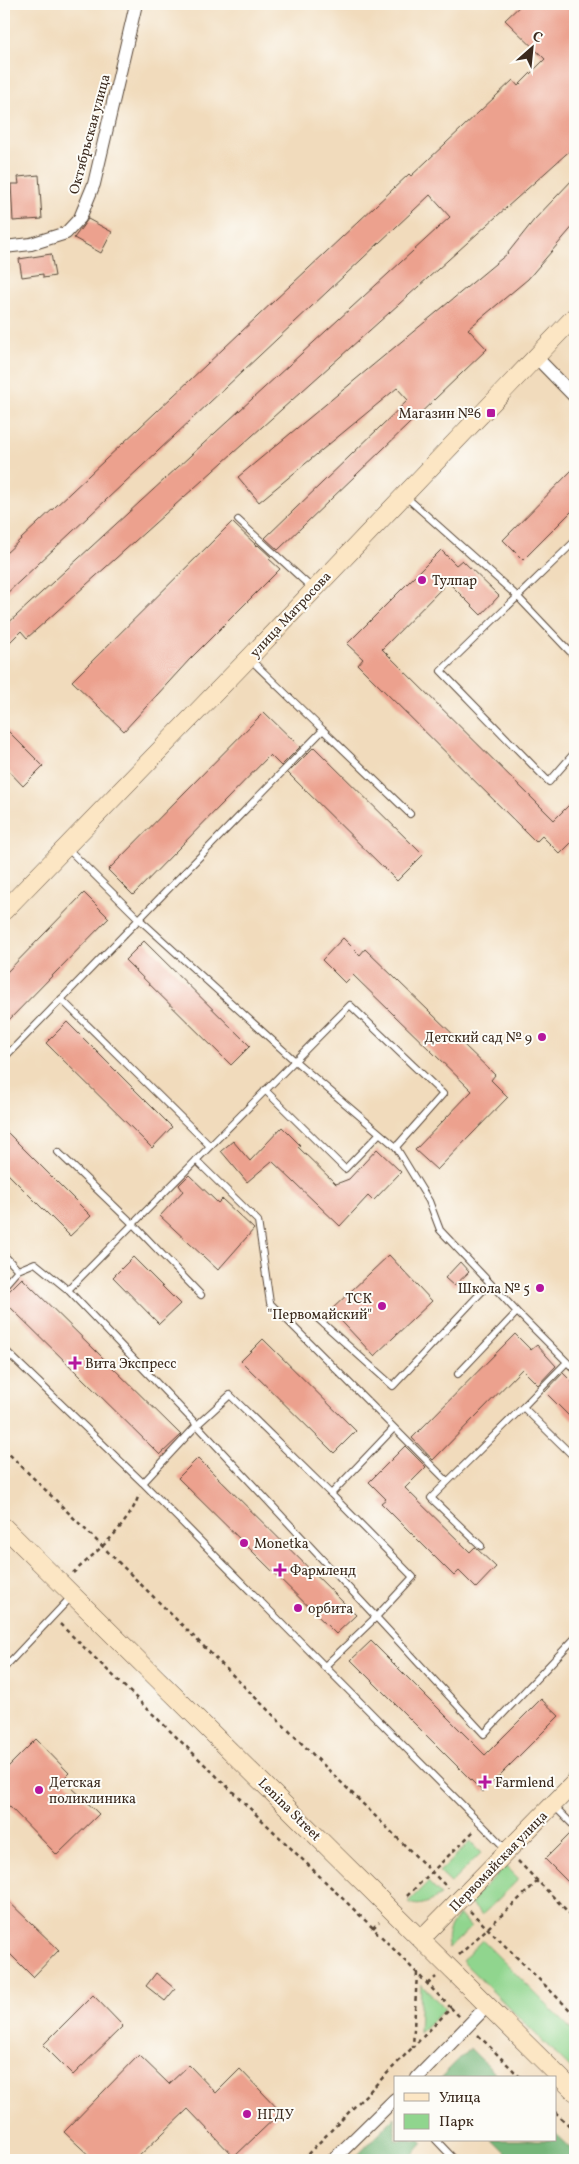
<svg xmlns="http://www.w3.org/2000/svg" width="579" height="2164" viewBox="0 0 579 2164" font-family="Vollkorn,serif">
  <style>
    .green { fill: #90d58e; stroke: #668056 }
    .forest { fill: #74b679; stroke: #58704c }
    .building { fill: #eca18e }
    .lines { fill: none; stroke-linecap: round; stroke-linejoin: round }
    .lane-casing { stroke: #564536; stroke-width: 8 }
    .street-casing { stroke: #564536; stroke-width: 14 }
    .secondary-casing { stroke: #564536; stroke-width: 19 }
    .path { stroke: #564536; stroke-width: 2.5; stroke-dasharray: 4 4; stroke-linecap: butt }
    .lane { stroke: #fff; stroke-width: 6 }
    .street { stroke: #fff; stroke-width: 12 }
    .secondary { stroke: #fce6c4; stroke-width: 18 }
    .poi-dot { fill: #b5179e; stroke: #fdfcf7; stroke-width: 2 }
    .labels { text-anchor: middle; stroke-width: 4; stroke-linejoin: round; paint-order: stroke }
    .street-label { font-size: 14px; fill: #3b2a1e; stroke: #fdfcf7 }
    .poi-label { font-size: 14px; fill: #3b2a1e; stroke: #fdfcf7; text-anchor: start }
  </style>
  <rect width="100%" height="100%" fill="#fdfcf7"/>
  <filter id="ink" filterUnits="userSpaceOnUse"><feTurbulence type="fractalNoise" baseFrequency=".02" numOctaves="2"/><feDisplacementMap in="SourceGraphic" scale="10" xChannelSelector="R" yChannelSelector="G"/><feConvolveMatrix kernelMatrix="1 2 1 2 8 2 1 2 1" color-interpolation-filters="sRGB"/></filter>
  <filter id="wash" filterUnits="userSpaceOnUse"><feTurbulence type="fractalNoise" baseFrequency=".0096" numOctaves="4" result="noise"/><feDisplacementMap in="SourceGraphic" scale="20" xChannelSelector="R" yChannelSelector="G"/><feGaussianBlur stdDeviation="1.12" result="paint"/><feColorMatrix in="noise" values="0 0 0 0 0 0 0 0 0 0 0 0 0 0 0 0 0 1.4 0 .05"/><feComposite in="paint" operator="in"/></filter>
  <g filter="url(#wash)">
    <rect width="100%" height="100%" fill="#f1dbbc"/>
    <path class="green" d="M 470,1842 L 481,1853 L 451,1883 L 439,1872 Z
      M 506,1866 L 519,1879 L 482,1915 L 469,1902 Z
      M 428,1882 L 441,1895 C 430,1901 420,1909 408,1902 Z
      M 459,1914 L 471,1928 L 449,1948 C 444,1934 451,1926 459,1914 Z
      M 482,1940 L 575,2033 L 575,2073 L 462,1961 Z
      M 421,1984 L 445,2009 L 419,2033 Z"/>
    <path class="forest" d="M 470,2048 L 500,2078 L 440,2078 Z
      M 395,2117 L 395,2140 L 420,2140 L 423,2143 L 408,2160 L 353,2160 Z
      M 555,2133 L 575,2152 L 575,2160 L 512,2160 L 492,2140 L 555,2140 Z"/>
    <g id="blocks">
      <path class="building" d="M 522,4 L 575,4 L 575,146 L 27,638 L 21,631 L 4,648 L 4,627 L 450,217 L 430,195 L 4,596 L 4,555 L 409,174 L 411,176 L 513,80 L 518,86 L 545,59 L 505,20 Z
        M 39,175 L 42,219 L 13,221 L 11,184 L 19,184 L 18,177 Z
        M 575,177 L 575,224 L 528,279 L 468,329 L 487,349 L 278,550 L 265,538 L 408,400 L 397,388 L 259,502 L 238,477 L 507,254 L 534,220 Z
        M 88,219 L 112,232 L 101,253 L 74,238 Z
        M 51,254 L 55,276 L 43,278 L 43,274 L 22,277 L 19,259 Z
        M 575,467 L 575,508 L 523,560 L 503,540 Z
        M 232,522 L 257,546 L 258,545 L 271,557 L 269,559 L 280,569 L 190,659 L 124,731 L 72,681 Z
        M 441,550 L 456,565 L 462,560 L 499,596 L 481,615 L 448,582 L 382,649 L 554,820 L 575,799 L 575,839 L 560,854 L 542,836 L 536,842 L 358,665 L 363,659 L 347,644 Z
        M 264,712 L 300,747 L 281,766 L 270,755 L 133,895 L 108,870 Z
        M 4,727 L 43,766 L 23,786 L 4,766 Z
        M 314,747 L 423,855 L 397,881 L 288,773 Z
        M 84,893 L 109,918 L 4,1025 L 4,975 Z
        M 343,938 L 360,955 L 365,949 L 495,1075 L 491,1080 L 508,1097 L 437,1170 L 415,1150 L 472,1091 L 353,975 L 345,983 L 322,960 Z
        M 144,941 L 250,1046 L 231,1065 L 125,960 Z
        M 67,1022 L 172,1127 L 152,1148 L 46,1043 Z
        M 282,1127 L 300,1145 L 298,1147 L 336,1184 L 349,1179 L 377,1149 L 401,1172 L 373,1201 L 368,1196 L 340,1226 L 272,1161 L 247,1182 L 221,1151 L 233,1141 L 250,1161 Z
        M 4,1129 L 91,1216 L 70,1236 L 4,1170 Z
        M 189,1175 L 218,1203 L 222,1199 L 254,1229 L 218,1270 L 160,1216 L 183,1191 L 179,1185 Z
        M 389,1255 L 432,1301 L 374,1356 L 331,1310 Z
        M 133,1257 L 180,1304 L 159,1324 L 113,1277 Z
        M 460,1262 L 469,1272 L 454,1286 L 445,1278 Z
        M 22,1278 L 181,1435 L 160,1455 L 4,1301 L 4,1296 Z
        M 515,1334 L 531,1350 L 537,1345 L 556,1366 L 538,1385 L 522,1369 L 433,1460 L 412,1438 Z
        M 263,1339 L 356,1431 L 334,1453 L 241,1361 Z
        M 563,1373 L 575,1385 L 575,1422 L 545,1392 Z
        M 405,1446 L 426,1467 L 405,1488 L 470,1552 L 475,1547 L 496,1567 L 476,1588 L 459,1571 L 454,1576 L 381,1503 L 386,1499 L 369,1482 Z
        M 198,1458 L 356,1615 L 336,1634 L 178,1478 Z
        M 371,1641 L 485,1755 L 541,1699 L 559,1716 L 483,1792 L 351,1660 Z
        M 36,1739 L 69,1773 L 63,1779 L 99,1814 L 57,1855 L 4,1801 L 4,1771 Z
        M 573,1831 L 575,1832 L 575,1889 L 545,1859 Z
        M 4,1897 L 59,1950 L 33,1977 L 4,1948 Z
        M 156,1973 L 175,1989 L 165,2001 L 146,1986 Z
        M 93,1995 L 123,2026 L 73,2075 L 43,2045 Z
        M 139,2055 L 169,2084 L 189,2065 L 216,2093 L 240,2069 L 281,2112 L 234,2157 L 188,2109 L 135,2160 L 94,2160 L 64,2132 Z"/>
    </g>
  </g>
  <g filter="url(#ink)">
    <use href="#blocks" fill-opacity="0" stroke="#564536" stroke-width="1"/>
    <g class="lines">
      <defs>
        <path id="lane" d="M 405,496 L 517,596 L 575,657
          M 238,520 L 313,589
          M 575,541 L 441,671 L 549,782 L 575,752
          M 323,730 L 410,814
          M 67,848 L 139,919 L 295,1061 L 396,1147 L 429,1201 L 440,1230 L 490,1283 L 393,1386 L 316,1317
          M 61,999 L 210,1146
          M 4,1058 L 323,730 L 250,659
          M 265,1090 L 345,1169 L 379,1134
          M 196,1160 L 258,1221 L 270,1303 L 447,1481
          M 4,1255 L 18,1270
          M 490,1283 L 517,1312
          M 4,1286 L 18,1270 L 35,1263 L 68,1290 L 133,1224 L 58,1152
          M 68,1290 L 197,1425 L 143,1483
          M 201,1295 L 133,1224 L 350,1005 L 443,1094 L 396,1147
          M 4,1349 L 143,1483 L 507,1850
          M 458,1374 L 517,1312 L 575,1370
          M 523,1407 L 567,1362
          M 331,1494 L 413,1577 L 376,1617 L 484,1734 L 575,1638
          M 481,1546 L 431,1498 L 523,1407 L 575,1458
          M 324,1667 L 376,1617 L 197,1425 L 230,1395 L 331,1494 L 394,1428
          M 4,1668 L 72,1596
          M 554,1806 L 575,1827
          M 436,2140 L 455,2160"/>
        <path id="street" d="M 4,247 L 31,244 L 66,233 L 80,218 L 94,184 L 136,4
          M 536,357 L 575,397
          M 417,2078 L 488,2005
          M 333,2160 L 395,2099"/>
        <path id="secondary" d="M 4,911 L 249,658 L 575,316
          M 4,1527 L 575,2092
          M 421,1939 L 575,1782"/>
      </defs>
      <use href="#lane" class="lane-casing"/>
      <use href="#street" class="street-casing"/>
      <use href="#secondary" class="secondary-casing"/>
      <path class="path" d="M 4,1449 L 448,1888
        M 73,1573 C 96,1552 130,1525 139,1494
        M 60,1624 L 373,1928 L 451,2008
        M 518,1861 L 575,1919
        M 407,1896 L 474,1831
        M 470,1911 L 575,2015
        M 373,1928 L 379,1922
        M 459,1955 L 538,1881
        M 417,1973 L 413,2047 L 451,2008 L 460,2017
        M 428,1984 L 436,1977
        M 478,2035 L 521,2078
        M 555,2112 L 575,2131
        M 302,2160 L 413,2047"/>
      <use href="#lane" class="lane"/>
      <use href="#street" class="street"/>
      <use href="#secondary" class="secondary"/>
    </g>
  </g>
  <g class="poi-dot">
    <rect x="486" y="408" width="10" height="10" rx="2.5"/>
    <circle cx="422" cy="580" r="5"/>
    <circle cx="542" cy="1037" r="5"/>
    <circle cx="540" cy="1288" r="5"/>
    <circle cx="382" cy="1306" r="5"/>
    <path d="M72.5 1355.5h5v5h5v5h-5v5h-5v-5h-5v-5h5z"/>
    <circle cx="244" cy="1543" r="5"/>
    <path d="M277.5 1562.5h5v5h5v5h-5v5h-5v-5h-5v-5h5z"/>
    <circle cx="298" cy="1608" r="5"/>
    <path d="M482.5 1774.5h5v5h5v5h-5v5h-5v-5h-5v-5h5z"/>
    <circle cx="39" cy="1790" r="5"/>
    <circle cx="247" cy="2114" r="5"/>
  </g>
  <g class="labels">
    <g class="street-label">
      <text transform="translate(89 134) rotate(-75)" y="5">Октябрьская улица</text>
      <text transform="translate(290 614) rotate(-47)" y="5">улица Матросова</text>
      <text transform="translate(290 1809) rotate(45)" y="5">Lenina Street</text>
      <text transform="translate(498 1861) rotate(-46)" y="5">Первомайская улица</text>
    </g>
    <g class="poi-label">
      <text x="481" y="418" text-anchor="end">Магазин №6</text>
      <text x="432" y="585">Тулпар</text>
      <text x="532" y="1042" text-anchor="end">Детский сад № 9</text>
      <text x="530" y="1293" text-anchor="end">Школа № 5</text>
      <text x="372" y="1303" text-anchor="end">ТСК<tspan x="372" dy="16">"Первомайский"</tspan></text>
      <text x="85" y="1368">Вита Экспресс</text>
      <text x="254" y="1548">Monetka</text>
      <text x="290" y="1575">Фармленд</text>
      <text x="308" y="1613">орбита</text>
      <text x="49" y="1787">Детская<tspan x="49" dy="16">поликлиника</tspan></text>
      <text x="495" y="1787">Farmlend</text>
      <text x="257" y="2119">НГДУ</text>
    </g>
  </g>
  <rect width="579" height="2164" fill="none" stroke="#fdfcf7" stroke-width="20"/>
  <rect x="394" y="2076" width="162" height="65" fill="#fdfcf7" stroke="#afa8a0"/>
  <rect x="404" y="2093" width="25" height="8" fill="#fce6c4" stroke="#afa8a0"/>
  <text x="439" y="2102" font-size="15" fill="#3b2a1e">Улица</text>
  <rect x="404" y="2114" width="25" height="15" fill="#90d58e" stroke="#afa8a0"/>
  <text x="439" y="2126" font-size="15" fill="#3b2a1e">Парк</text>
  <g transform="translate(532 48) rotate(27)" stroke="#fdfcf7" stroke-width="4" paint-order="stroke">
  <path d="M0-4L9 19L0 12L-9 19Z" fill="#3b2a1e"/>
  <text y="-8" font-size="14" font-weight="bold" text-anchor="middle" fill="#3b2a1e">С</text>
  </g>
</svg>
